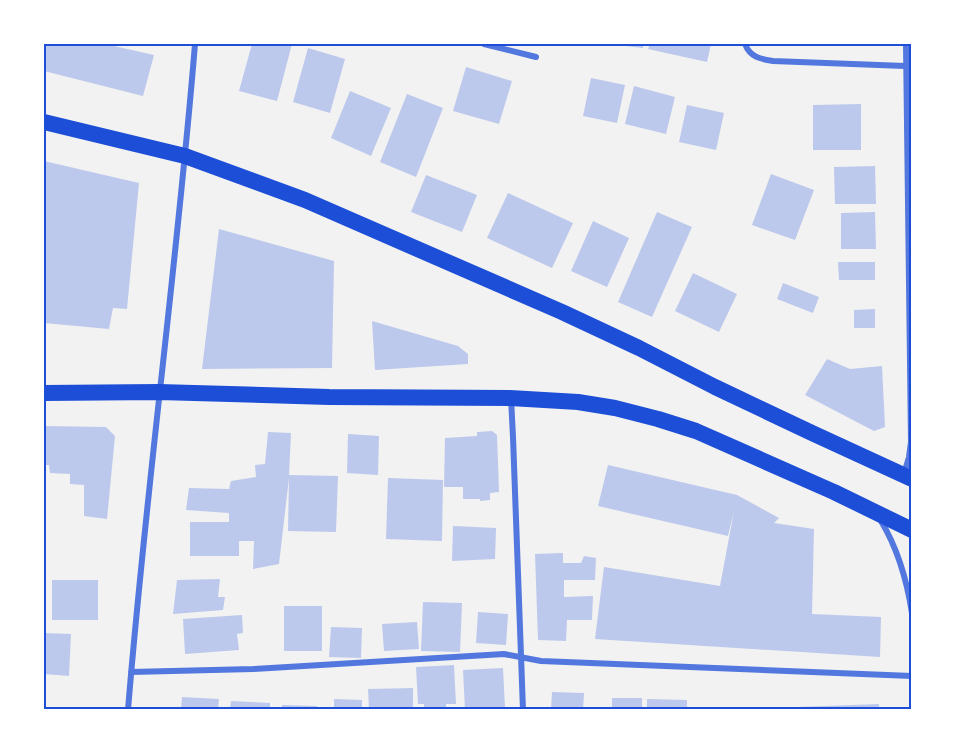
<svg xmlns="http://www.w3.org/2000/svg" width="955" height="753" viewBox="0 0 955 753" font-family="'Fira Sans Condensed',sans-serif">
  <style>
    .building { fill: #bdc9ec }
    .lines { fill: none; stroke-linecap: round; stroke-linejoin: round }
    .minor { stroke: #5277de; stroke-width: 6 }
    .trunk { stroke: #1d4ed8; stroke-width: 16 }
    .neatline { fill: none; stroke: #1d4ed8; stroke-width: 2 }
  </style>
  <rect width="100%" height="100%" fill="#f2f2f2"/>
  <path class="building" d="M 44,44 L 105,44 L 154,55 L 143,96 L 44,71 Z
    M 252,44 L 292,44 L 277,101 L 239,91 Z
    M 617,44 L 643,44 L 643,48 L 617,45 Z
    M 650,44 L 711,44 L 707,62 L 648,49 Z
    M 308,48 L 345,59 L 330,113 L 293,102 Z
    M 466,67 L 512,81 L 499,124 L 453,111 Z
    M 591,78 L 625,85 L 617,123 L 583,116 Z
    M 634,86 L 675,97 L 666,134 L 625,124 Z
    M 350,91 L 391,108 L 371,156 L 331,138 Z
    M 407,94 L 443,108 L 416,177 L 380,162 Z
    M 861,104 L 861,150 L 813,150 L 813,105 Z
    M 687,105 L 724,113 L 716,150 L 679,142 Z
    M 44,161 L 139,183 L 127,309 L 113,308 L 109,329 L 44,323 Z
    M 875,166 L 876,204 L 835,204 L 834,167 Z
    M 771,174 L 814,190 L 795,240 L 752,225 Z
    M 426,175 L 477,195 L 462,232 L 411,212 Z
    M 508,193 L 573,223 L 552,268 L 487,238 Z
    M 657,212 L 692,227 L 652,317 L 618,302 Z
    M 875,212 L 876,249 L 841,249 L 841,213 Z
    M 593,221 L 629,238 L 607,287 L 571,271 Z
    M 219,229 L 334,261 L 332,368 L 202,369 Z
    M 838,262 L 875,262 L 875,280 L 839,280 Z
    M 693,273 L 737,294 L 719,332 L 675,311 Z
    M 783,283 L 819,297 L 813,313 L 777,299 Z
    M 875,309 L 875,328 L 854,328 L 854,310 Z
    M 372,321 L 458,346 L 468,354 L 468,364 L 375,370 Z
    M 827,359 L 850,369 L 882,366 L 885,427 L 874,431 L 805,395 Z
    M 44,426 L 106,427 L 115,436 L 107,519 L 84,516 L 84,485 L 70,484 L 70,474 L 50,473 L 49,465 L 44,465 Z
    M 492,431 L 497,435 L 499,492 L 490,493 L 490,500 L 480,501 L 480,499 L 463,499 L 463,487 L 444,487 L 445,438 L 477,436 L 477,432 Z
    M 268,432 L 291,433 L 289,475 L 338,476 L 336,532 L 288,531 L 289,478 L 279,564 L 253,569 L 254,541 L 239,541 L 239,556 L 190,556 L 190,522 L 229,522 L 229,513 L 186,510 L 189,488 L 229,489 L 231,481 L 256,477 L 255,465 L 265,464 Z
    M 348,434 L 379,436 L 378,475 L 347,473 Z
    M 608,465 L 737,495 L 779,518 L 774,523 L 814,529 L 812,614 L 881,617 L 880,657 L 595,639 L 604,567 L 720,586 L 734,511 L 728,536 L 598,506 Z
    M 388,478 L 443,480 L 442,541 L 386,539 Z
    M 453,526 L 496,528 L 495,559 L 452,561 Z
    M 563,553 L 563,563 L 581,563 L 584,556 L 596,558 L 595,580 L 564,580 L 564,597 L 593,596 L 592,620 L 567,620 L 566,641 L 538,640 L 535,554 Z
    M 220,579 L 218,597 L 225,597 L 223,610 L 173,614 L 177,580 Z
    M 52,580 L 98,580 L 98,620 L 52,620 Z
    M 423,602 L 462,603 L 460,652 L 421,651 Z
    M 284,606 L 322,606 L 322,651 L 284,651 Z
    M 478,612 L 508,614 L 506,645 L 476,643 Z
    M 242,615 L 243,633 L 237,634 L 239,650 L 185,654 L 183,619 Z
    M 417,622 L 419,649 L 384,651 L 382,624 Z
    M 331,627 L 362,628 L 361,658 L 329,657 Z
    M 44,633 L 71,634 L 69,676 L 44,674 Z
    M 454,665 L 456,704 L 446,704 L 446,710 L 424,710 L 424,704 L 418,704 L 416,667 Z
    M 503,668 L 505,708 L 465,710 L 463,670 Z
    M 413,688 L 413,710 L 369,710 L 368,689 Z
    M 552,692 L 584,693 L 583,710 L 551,710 Z
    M 182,697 L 219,699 L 218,710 L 181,710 Z
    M 612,698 L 642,698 L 642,710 L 612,710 Z
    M 334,699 L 362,700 L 362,710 L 334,710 Z
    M 647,699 L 687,700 L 687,710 L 647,710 Z
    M 231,701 L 270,703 L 270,710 L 230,710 Z
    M 879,704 L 879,710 L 797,710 L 797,707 Z
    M 282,705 L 317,706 L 317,710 L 282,710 Z"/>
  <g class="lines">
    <path class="minor" d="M 484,44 L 536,57
      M 745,44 C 750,57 760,59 773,61 L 905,66
      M 511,398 L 513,437 L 523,710
      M 904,474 L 909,457 L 911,442 L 906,44
      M 881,521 C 898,549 907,581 912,613
      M 131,672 L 253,669 L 504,654 L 541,661 L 912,676
      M 128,710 C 146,487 177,266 195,44"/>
    <path class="trunk" d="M 44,122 L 185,156 L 305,200 L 562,312 L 639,348 L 715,387 L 812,433 L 912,479
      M 44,393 L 159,392 L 329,397 L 510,398 L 578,402 L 615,408 L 658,419 L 696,431 L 834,492 L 912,530"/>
  </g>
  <rect width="955" height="753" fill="none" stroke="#ffffff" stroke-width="90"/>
  <rect x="45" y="45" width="865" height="663" class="neatline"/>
</svg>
